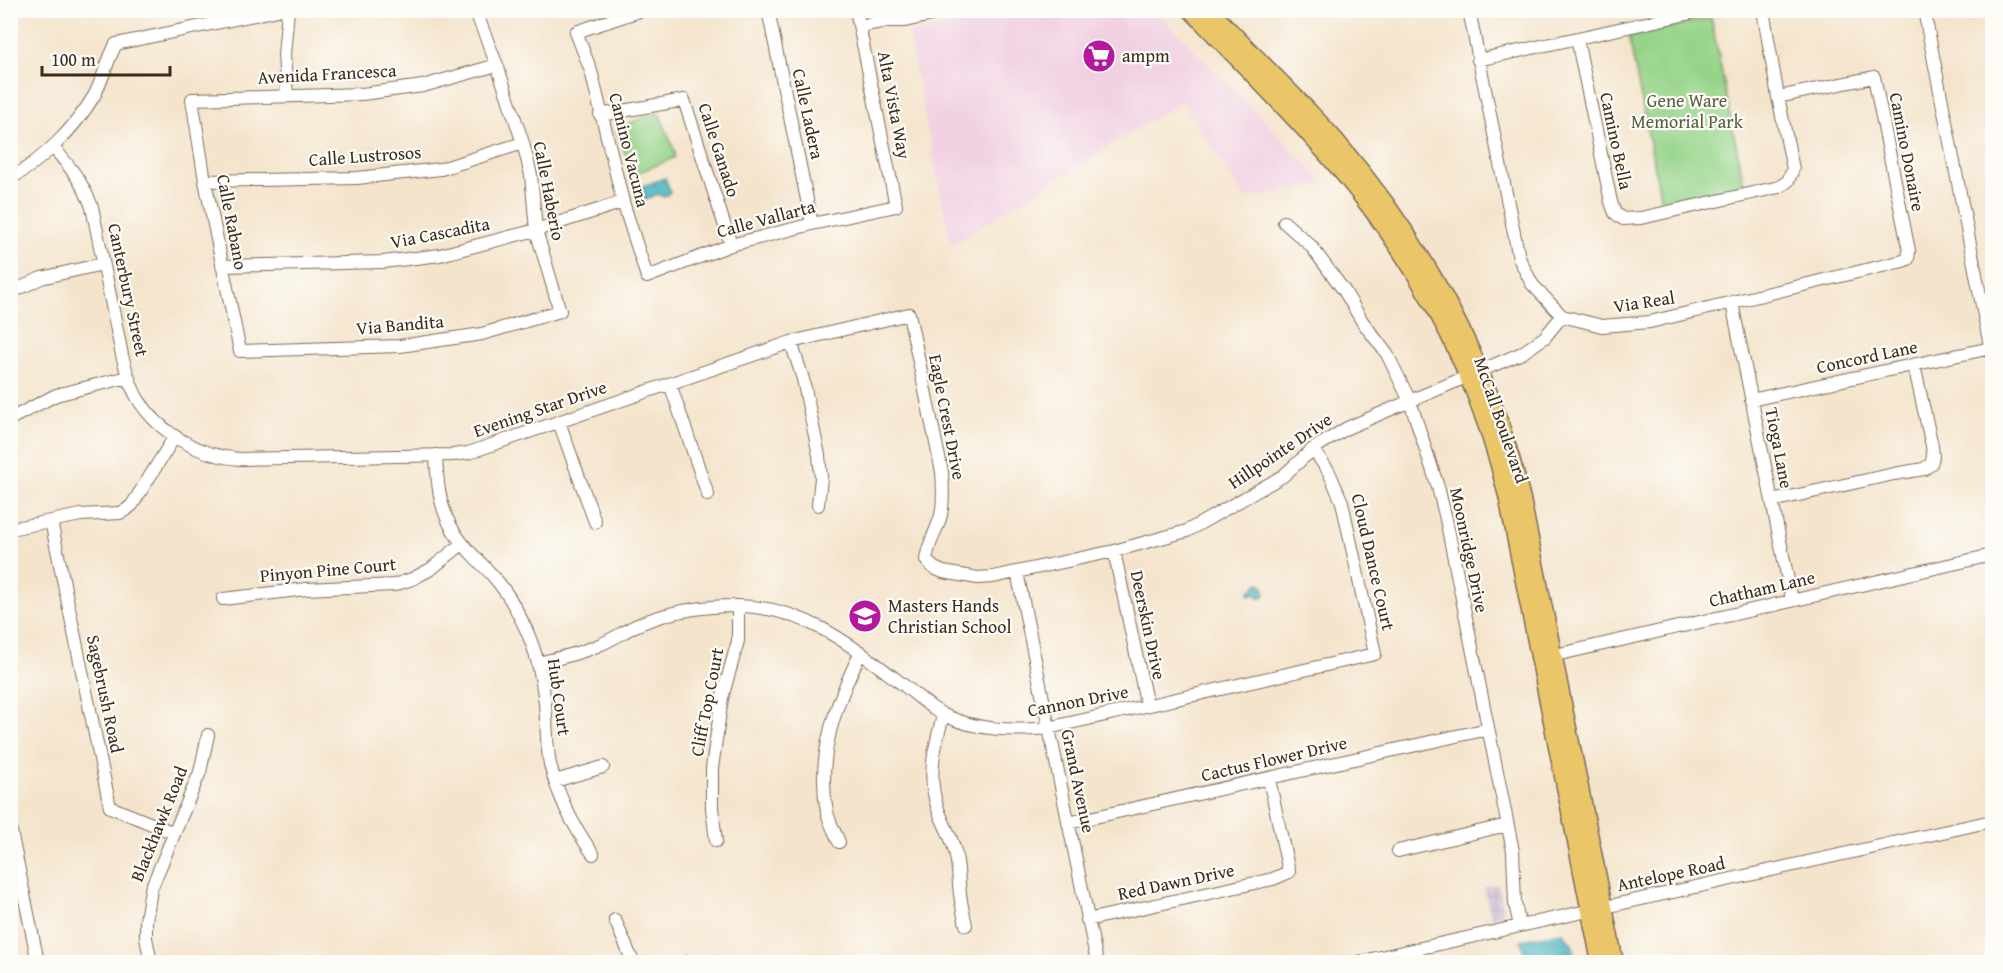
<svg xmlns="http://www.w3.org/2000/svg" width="2003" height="973" viewBox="0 0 2003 973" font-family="'Gentium Book Plus',serif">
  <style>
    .built { fill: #f1d0e2 }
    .industrial { fill: url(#industrial-grid) }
    .park { fill: #96d48a; stroke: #687f54; stroke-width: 1.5 }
    .water { fill: url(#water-ripples); stroke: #427070; stroke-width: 1.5 }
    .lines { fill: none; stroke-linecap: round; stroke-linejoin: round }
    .minor-casing { stroke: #7c6b5b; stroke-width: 14 }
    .major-casing { stroke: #7c6b5b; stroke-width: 19 }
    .minor { stroke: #fff; stroke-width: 12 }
    .major { stroke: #ebc669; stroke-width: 16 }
    .labels { text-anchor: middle; stroke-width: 4.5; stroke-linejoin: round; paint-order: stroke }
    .poi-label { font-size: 18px; fill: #3b2a1e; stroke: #fdfcf7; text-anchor: start }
    .street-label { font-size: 18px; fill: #3b2a1e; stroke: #fdfcf7 }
    .park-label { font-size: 18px; fill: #565d3e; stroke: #fdfcf7 }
  </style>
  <defs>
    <pattern id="industrial-grid" width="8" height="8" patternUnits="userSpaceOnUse" patternTransform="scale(1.5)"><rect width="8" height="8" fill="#cebed0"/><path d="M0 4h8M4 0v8" fill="none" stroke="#b2a3b2"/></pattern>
    <pattern id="water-ripples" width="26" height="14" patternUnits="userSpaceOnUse" patternTransform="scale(1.5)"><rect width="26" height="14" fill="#48b6c2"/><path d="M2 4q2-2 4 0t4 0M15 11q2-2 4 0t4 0" fill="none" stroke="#3d949d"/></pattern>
  </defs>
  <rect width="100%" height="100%" fill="#fdfcf7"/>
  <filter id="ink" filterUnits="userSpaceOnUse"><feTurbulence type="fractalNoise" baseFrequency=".0167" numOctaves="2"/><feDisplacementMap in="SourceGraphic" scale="12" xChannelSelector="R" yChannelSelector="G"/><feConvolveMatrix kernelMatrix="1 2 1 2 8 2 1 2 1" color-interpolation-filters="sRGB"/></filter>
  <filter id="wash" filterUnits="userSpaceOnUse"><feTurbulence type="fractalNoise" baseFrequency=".008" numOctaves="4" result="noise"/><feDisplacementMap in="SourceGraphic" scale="24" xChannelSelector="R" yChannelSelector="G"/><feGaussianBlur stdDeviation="1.35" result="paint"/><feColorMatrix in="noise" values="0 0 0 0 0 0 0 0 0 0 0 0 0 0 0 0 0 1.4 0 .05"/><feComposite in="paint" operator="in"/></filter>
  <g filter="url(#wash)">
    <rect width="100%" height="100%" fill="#f4e4cc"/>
    <path class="built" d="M 1021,11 L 1156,11 L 1325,183 L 1245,199 L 1182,101 L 951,245 L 908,33 Z"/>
    <path class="industrial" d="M 1498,884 L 1504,909 L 1501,915 L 1491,918 L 1484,887 Z"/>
    <path class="park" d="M 1711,18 L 1744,186 L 1662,205 L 1629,37 Z
      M 656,113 L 660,115 L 675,153 L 674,158 L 637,173 L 632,171 L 617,132 L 619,127 Z"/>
    <path class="water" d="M 665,178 L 670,192 L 664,197 L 658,194 L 641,201 L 637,188 Z
      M 1260,583 L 1263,585 L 1265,595 L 1260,598 L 1255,594 L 1250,595 L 1249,591 L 1254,589 L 1257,584 Z
      M 1562,932 L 1572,944 L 1576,962 L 1526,962 L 1521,940 Z"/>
  </g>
  <g filter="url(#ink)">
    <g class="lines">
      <defs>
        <path id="minor" d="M 475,10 L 497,65 L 523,143 L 531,175 L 536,230 L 560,311 L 482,334 L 400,346 L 240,351 L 205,181 L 192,99 L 362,94 L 423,86 L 497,65
          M 642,10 L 576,32 L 591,71 L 623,202 L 647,277 L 731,245 L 812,224 L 896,206 L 856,10
          M 768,10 L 812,224
          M 1469,10 L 1519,258 L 1532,284 L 1562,316 L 1602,326 L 1650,322 L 1903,261 L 1908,259 L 1909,251 L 1874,77 L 1778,97
          M 1924,10 L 1992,356
          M 860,26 L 887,21 L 905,21 L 954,10
          M 1577,39 L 1611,202 L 1615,213 L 1623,219 L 1641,218 L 1779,187 L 1788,181 L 1793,169 L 1778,97 L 1763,10
          M 1478,60 L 1705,10
          M 287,95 L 284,55 L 288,10
          M 600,115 L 684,100 L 731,245
          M 53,147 C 70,167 82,181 92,207 L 122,355 C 126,370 130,386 138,399 C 160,434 200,456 240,459 L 453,455 L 468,453 L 791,342 L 909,314 L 942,472 C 943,486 944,501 941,515 C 937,531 928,543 926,560 L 934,568 L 943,572 L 978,578 L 993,577 L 1114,551 L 1187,531 L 1283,476 L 1313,449 L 1347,428 L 1522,353 L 1545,337 L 1562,316
          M 10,179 C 44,159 74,129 94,96 C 103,79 107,61 116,44 L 278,10
          M 205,181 L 357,178 L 441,169 L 523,143
          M 1284,222 L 1311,246 L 1345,292 L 1362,321 L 1387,354 L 1410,401 L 1438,487 L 1446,519 L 1513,851 L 1515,904 L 1520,926
          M 222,266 L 383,262 L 440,255 L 536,230 L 623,202
          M 10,293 L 41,278 L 103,264
          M 1732,303 L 1792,600
          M 791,342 L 803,379 L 819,455 L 821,478 L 818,505
          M 670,384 L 708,495
          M 1751,400 L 1991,348
          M 10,419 L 56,395 L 128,377
          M 559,422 L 595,522
          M 436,455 C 437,481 439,507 453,530 C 463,548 479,560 492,575 C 504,588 514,604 522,621 C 535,646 542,675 545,704 C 547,724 546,744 550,764 C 558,797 573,826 593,854
          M 1772,501 L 1894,474 L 1924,469 L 1931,464 L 1933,457 L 1932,446 L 1914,365
          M 51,521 L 110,807 L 174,833
          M 10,529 L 81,515 L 120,513 L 126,510 L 132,505 L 175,436
          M 1114,551 L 1147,706
          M 1017,572 L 1097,962
          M 223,599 L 306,589 L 394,585 L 412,579 L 431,569 L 462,544
          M 1547,657 L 1992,555
          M 538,663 C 559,658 579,654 599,645 C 612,640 623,632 635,626 C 666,612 703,606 737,606 C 805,606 855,648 906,687 C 918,696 932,710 946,716 C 979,731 1013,731 1048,728 L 1375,654 L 1342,502 L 1329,472 L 1313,449
          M 943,716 C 935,745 927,775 937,806 C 941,820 950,833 954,848 C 959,863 958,878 960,894 C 961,904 964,915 966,925
          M 555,781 L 603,767
          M 1068,823 L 1488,729
          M 10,827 L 38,962
          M 716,841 L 712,808 L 712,768 L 722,698 L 738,641 L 738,606
          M 839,842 C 835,832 829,822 827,812 C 816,756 836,702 861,652
          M 1398,851 L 1507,825
          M 615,920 L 633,962
          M 1087,920 L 1273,879 L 1289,872 L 1269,779
          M 151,962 L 146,938 L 146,921 L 151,889 L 200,772 L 208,735
          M 685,962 L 713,962
          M 1358,962 L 1992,821"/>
        <path id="major" d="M 1191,10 C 1251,74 1315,135 1369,206 C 1434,292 1482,391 1507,496 L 1600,962
          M 1210,10 C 1252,55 1297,96 1337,142 C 1426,245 1490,366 1522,499 L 1615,962"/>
      </defs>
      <use href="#minor" class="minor-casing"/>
      <use href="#major" class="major-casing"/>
      <use href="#minor" class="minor"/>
      <use href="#major" class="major"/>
    </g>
  </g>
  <defs>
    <symbol id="supermarket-disc" viewBox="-11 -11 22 22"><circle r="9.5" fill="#b5179e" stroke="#fdfcf7"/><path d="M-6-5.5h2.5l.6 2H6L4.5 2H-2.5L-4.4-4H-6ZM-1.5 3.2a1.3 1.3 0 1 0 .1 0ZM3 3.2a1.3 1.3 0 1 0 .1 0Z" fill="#fff"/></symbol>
    <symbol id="school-disc" viewBox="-11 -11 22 22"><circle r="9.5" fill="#b5179e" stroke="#fdfcf7"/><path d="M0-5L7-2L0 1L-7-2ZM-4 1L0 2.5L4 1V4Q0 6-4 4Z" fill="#fff"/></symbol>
  </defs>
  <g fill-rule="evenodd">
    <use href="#supermarket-disc" x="1080" y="37" width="38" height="38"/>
    <use href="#school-disc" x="846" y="597" width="38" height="38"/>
  </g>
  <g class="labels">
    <g class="poi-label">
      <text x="1122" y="62">ampm</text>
      <text x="888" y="612">Masters Hands<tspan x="888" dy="21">Christian School</tspan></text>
    </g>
    <g class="street-label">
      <text transform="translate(327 74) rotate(-3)" y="6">Avenida Francesca</text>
      <text transform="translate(894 105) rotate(79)" y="6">Alta Vista Way</text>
      <text transform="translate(808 114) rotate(78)" y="6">Calle Ladera</text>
      <text transform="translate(1616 141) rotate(78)" y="6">Camino Bella</text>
      <text transform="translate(629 150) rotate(76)" y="6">Camino Vacuna</text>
      <text transform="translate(719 150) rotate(72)" y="6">Calle Ganado</text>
      <text transform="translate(1907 152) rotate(79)" y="6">Camino Donaire</text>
      <text transform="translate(365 156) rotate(-4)" y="6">Calle Lustrosos</text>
      <text transform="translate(549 191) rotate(79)" y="6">Calle Haberio</text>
      <text transform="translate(766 219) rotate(-15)" y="6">Calle Vallarta</text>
      <text transform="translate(232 222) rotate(79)" y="6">Calle Rabano</text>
      <text transform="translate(440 233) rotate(-11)" y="6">Via Cascadita</text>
      <text transform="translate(128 290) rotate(78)" y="6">Canterbury Street</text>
      <text transform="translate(1644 302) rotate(-9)" y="6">Via Real</text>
      <text transform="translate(400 325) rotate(-5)" y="6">Via Bandita</text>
      <text transform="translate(1867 357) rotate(-12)" y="6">Concord Lane</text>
      <text transform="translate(540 409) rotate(-19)" y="6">Evening Star Drive</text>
      <text transform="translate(947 417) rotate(79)" y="6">Eagle Crest Drive</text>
      <text transform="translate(1501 420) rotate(71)" y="6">McCall Boulevard</text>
      <text transform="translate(1779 448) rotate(79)" y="6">Tioga Lane</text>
      <text transform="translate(1280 451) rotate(-34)" y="6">Hillpointe Drive</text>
      <text transform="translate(1469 550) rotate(78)" y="6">Moonridge Drive</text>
      <text transform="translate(1373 562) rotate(77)" y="6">Cloud Dance Court</text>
      <text transform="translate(328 570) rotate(-5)" y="6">Pinyon Pine Court</text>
      <text transform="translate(1762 589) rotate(-13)" y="6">Chatham Lane</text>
      <text transform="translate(1148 625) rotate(78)" y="6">Deerskin Drive</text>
      <text transform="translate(105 694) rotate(78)" y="6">Sagebrush Road</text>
      <text transform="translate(559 697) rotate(82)" y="6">Hub Court</text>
      <text transform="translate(1078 701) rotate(-11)" y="6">Cannon Drive</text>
      <text transform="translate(707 702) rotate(-79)" y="6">Cliff Top Court</text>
      <text transform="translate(1274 759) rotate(-13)" y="6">Cactus Flower Drive</text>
      <text transform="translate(1078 781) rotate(78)" y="6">Grand Avenue</text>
      <text transform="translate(159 824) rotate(-68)" y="6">Blackhawk Road</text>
      <text transform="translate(1671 874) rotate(-12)" y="6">Antelope Road</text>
      <text transform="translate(1176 882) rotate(-12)" y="6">Red Dawn Drive</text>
    </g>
    <g class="park-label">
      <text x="1687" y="107">Gene Ware<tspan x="1687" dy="21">Memorial Park</tspan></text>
    </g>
  </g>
  <rect width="2003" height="973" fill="none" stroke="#fdfcf7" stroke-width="36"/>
  <path d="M42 66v9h128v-9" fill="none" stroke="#3b2a1e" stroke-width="3"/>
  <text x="51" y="66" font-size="18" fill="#3b2a1e" stroke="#fdfcf7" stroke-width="4.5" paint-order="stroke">100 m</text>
</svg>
